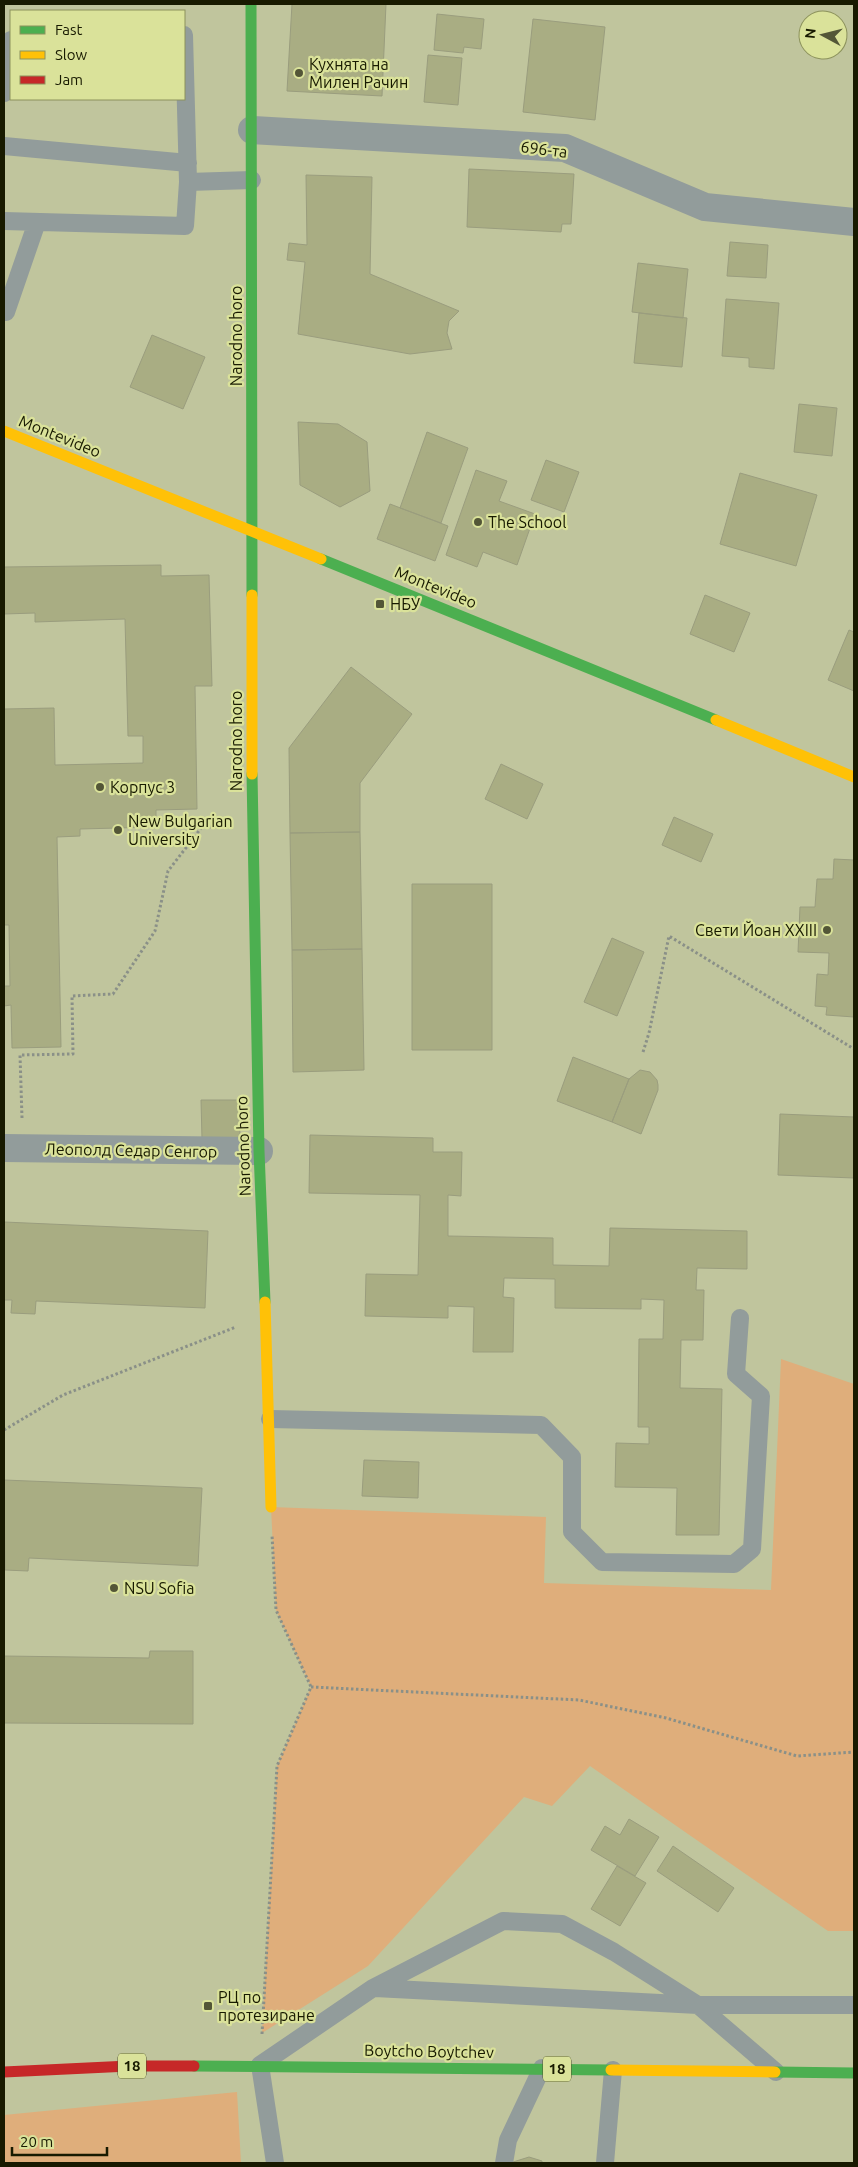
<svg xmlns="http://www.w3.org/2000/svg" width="858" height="2167" viewBox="0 0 858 2167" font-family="Ubuntu,sans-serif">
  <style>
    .green { fill: #dfae7b }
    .building { fill: #a9ad83; stroke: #9a9d7e }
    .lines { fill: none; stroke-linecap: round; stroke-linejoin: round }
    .path { stroke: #8a9088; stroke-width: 3; stroke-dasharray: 2.5 2.5; stroke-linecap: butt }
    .lane { stroke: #929c9b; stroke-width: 18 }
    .street { stroke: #929c9b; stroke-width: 28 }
    .fast { stroke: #4caf50; stroke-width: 11 }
    .slow { stroke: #ffc107; stroke-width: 11 }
    .jam { stroke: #c62828; stroke-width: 11 }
    .poi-dot { fill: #535637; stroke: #dae29a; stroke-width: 2 }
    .labels { text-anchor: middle; stroke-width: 4.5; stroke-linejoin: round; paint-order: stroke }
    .shield { fill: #dae29a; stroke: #52562e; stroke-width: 1 }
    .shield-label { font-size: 15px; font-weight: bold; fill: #181a00 }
    .poi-label { font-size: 16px; fill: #181a00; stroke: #dae29a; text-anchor: start }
    .street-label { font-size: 16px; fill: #181a00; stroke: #dae29a }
  </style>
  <rect width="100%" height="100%" fill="#c0c59d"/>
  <path class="green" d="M 781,1359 L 854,1384 L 854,1931 L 828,1931 L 590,1766 L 552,1806 L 524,1797 L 368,1966 L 262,2033 L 277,1766 L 311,1687 L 276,1610 L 271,1507 L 546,1517 L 544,1583 L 771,1590 Z
    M 237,2092 L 241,2163 L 4,2163 L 4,2115 Z"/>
  <path class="building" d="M 292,4 L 386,4 L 382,96 L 287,91 Z
    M 437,14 L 484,19 L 481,49 L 464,47 L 463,53 L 434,50 Z
    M 533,19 L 605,27 L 595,120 L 523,112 Z
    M 428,55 L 462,58 L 458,105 L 424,102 Z
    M 469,169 L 574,174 L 571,224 L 562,224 L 561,232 L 467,227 Z
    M 306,175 L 372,177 L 370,274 L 459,311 L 449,321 L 447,333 L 452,349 L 410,354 L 298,334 L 305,262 L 287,260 L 289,243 L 307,245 Z
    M 730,242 L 768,245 L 766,278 L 727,276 Z
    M 638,263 L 688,269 L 683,318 L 632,312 Z
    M 726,299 L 779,303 L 774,369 L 749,367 L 749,358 L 722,356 Z
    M 639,313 L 687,318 L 682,367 L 634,363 Z
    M 152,335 L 205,357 L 183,409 L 130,387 Z
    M 799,404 L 837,408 L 832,456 L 794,452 Z
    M 298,422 L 338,424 L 367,442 L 370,491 L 340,507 L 300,485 Z
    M 427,432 L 468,448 L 441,523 L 400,508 Z
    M 546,460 L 579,472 L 564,512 L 531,500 Z
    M 476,470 L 507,481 L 499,501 L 535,514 L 517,565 L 483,552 L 477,567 L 446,555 Z
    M 740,473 L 817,495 L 796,566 L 720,544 Z
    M 390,504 L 448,526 L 435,561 L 377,539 Z
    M 161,565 L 161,576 L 209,575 L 212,686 L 195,686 L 197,809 L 156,810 L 156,827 L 80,829 L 80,836 L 57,837 L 61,1047 L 12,1048 L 11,1005 L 4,1006 L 4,986 L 10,986 L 9,925 L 4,925 L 4,709 L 54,708 L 55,765 L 143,763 L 143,736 L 128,736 L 125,619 L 35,622 L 35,613 L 4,614 L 4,567 Z
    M 705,595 L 750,613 L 734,652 L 690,634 Z
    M 849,630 L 854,632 L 854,691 L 828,680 Z
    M 351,667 L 412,714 L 360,783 L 360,832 L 290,833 L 289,748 Z
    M 501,764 L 543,784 L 527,819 L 485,799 Z
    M 674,817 L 713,834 L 701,862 L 662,845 Z
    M 360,832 L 362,949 L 292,950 L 290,833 Z
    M 834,859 L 854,860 L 854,1017 L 826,1015 L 827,1007 L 815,1006 L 817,974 L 828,975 L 829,953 L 798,952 L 800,907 L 815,907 L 817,879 L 833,879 Z
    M 412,884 L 492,884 L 492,1050 L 412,1050 Z
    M 612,938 L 644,952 L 617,1016 L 584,1002 Z
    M 362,949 L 364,1070 L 293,1072 L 292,950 Z
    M 573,1057 L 629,1079 L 612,1122 L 557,1101 Z
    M 640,1070 L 650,1072 L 657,1080 L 658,1085 L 658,1090 L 641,1134 L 612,1122 L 629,1079 Z
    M 201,1100 L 239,1100 L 240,1138 L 202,1139 Z
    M 780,1114 L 854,1117 L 854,1178 L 778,1175 Z
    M 310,1135 L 433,1138 L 433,1152 L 462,1152 L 461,1196 L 448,1195 L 448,1236 L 553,1238 L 553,1265 L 609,1266 L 610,1228 L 747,1231 L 747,1269 L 697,1268 L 696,1290 L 704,1290 L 703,1340 L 681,1340 L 680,1388 L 722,1389 L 719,1535 L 676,1535 L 677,1488 L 615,1487 L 616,1443 L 649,1444 L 649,1427 L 638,1427 L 639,1339 L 663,1339 L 664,1300 L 641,1299 L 641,1309 L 555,1308 L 555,1279 L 504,1278 L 503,1297 L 514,1298 L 513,1352 L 473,1352 L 474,1307 L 448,1306 L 448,1318 L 365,1316 L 366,1274 L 418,1275 L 420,1195 L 309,1193 Z
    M 4,1222 L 208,1231 L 205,1308 L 36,1301 L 35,1314 L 11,1313 L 12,1300 L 4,1300 Z
    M 364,1460 L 419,1462 L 418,1498 L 362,1496 Z
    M 4,1480 L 202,1488 L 198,1566 L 29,1558 L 28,1571 L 5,1570 Z
    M 150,1651 L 193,1651 L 193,1724 L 4,1723 L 4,1656 L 149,1658 Z
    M 629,1819 L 659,1837 L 635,1876 L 591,1850 L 605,1826 L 620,1835 Z
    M 673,1846 L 734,1888 L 718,1912 L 657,1871 Z
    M 617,1866 L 646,1883 L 620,1926 L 591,1909 Z
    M 529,2157 L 542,2161 L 542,2163 L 510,2163 Z"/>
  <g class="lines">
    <path class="path" d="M 643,1052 L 649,1033 L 669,936 L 854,1049
      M 22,1118 L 20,1055 L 73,1054 L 72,996 L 113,994 L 155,931 L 168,871 L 202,827 L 223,827
      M 4,1430 L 63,1395 L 236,1327
      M 311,1687 L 579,1700 L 666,1718 L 797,1756 L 854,1752
      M 262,2034 L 277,1766 L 311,1687 L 276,1610 L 272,1535"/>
    <path class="lane" d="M 4,93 L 11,40
      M 4,146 L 188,163
      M 188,182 L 252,180
      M 4,221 L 185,226 L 188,182 L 184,35
      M 4,311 L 6,312 L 37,222
      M 270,1419 L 541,1425 L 572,1457 L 572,1532 L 602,1562 L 734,1564 L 752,1549 L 761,1396 L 736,1374 L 740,1318
      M 375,1988 L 698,2005 L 854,2005
      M 275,2163 L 260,2065 L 373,1988 L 503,1921 L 562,1924 L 614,1952 L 698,2005 L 776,2072
      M 504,2163 L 508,2140 L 542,2068
      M 605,2163 L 613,2070"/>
    <path class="street" d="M 252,130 L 565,148 L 705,207 L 854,222
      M 4,1148 L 259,1151"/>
    <path class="fast" d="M 251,4 L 252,595
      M 321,559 L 716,720
      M 252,774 L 259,1151 L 265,1302
      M 194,2066 L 611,2070
      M 775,2072 L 854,2073"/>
    <path class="slow" d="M 4,431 L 321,559
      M 252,595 L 252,774
      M 716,720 L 854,777
      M 265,1302 L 271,1507
      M 611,2070 L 775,2072"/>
    <path class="jam" d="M 4,2072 L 129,2066 L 194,2066"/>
  </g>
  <g class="poi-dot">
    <circle cx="299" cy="73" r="5"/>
    <circle cx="478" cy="522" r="5"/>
    <rect x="375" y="599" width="10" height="10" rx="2.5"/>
    <circle cx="100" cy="787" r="5"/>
    <circle cx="118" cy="830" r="5"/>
    <circle cx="827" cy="930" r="5"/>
    <circle cx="114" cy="1588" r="5"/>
    <rect x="203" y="2001" width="10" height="10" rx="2.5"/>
  </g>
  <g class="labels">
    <g class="shield">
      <rect x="118" y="2053.5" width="28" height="25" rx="4"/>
      <rect x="543" y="2056.5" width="28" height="25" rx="4"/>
    </g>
    <g class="shield-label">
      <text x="132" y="2071">18</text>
      <text x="557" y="2074">18</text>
    </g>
    <g class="poi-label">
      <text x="309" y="70">Кухнята на<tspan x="309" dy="18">Милен Рачин</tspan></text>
      <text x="488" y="528">The School</text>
      <text x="390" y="610">НБУ</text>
      <text x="110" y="793">Корпус 3</text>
      <text x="128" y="827">New Bulgarian<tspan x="128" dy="18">University</tspan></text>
      <text x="817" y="936" text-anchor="end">Свети Йоан XXIII</text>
      <text x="124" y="1594">NSU Sofia</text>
      <text x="218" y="2003">РЦ по<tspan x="218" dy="18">протезиране</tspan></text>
    </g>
    <g class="street-label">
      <text transform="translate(544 149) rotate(7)" y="6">696-та</text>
      <text transform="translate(236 336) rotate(-90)" y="6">Narodno horo</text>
      <text transform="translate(60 436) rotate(22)" y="6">Montevideo</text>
      <text transform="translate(436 587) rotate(22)" y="6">Montevideo</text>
      <text transform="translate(236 741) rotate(-90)" y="6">Narodno horo</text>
      <text transform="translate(243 1146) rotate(-92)" y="6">Narodno horo</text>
      <text transform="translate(131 1150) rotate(1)" y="6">Леополд Седар Сенгор</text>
      <text transform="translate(429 2051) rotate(1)" y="6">Boytcho Boytchev</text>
    </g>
  </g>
  <rect width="858" height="2167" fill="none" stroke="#181a00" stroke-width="10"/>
  <rect x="10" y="10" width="175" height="90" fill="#dae29a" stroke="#8c925c"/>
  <rect x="20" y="26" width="25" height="8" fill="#4caf50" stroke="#8c925c"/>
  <text x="55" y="35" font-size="15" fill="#181a00">Fast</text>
  <rect x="20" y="51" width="25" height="8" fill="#ffc107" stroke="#8c925c"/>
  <text x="55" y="60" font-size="15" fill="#181a00">Slow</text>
  <rect x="20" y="76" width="25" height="8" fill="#c62828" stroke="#8c925c"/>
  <text x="55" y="85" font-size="15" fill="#181a00">Jam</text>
  <g transform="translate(823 35) rotate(277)"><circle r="24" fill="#dae29a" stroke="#8c925c"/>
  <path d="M0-4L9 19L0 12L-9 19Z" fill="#535637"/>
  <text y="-8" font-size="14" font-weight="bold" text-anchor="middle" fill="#181a00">N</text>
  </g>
  <path d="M12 2147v8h95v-8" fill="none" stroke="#181a00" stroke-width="2.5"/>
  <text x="20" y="2147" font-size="15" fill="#181a00" stroke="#dae29a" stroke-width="4" paint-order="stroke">20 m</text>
</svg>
